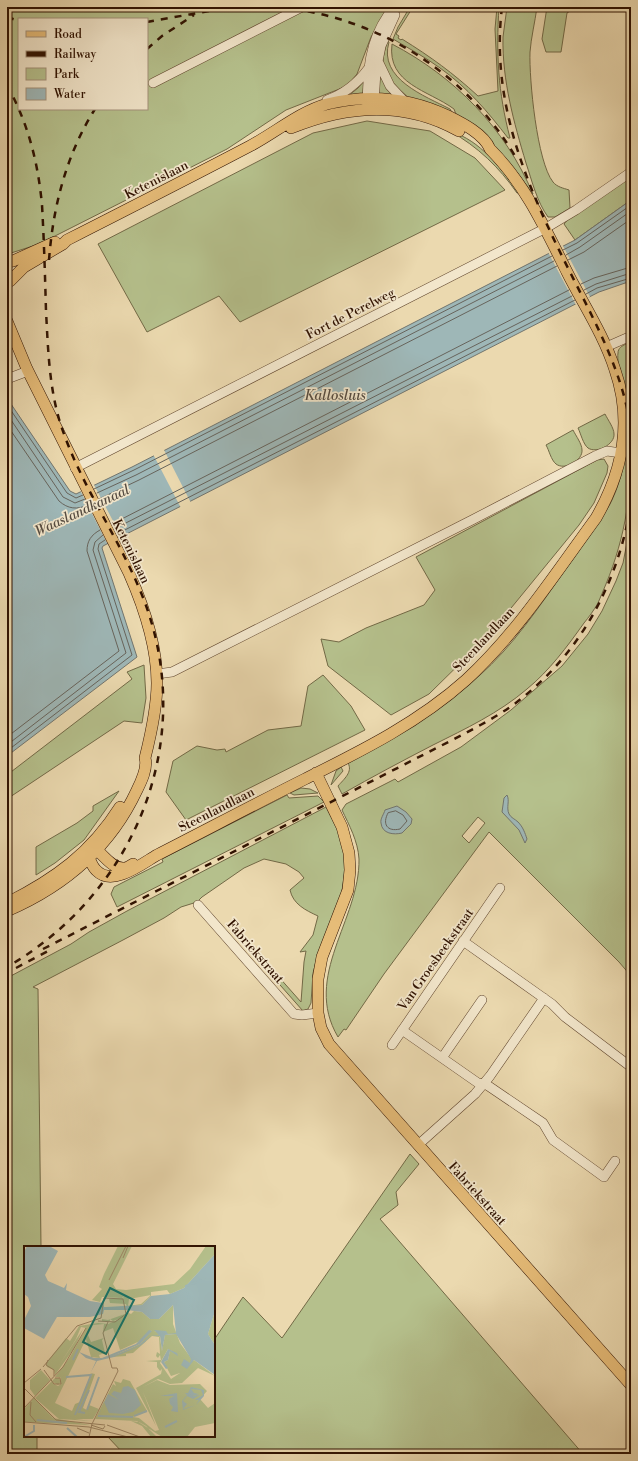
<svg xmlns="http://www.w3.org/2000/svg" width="638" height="1461" viewBox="0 0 638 1461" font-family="'Libre Bodoni',serif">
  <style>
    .green { fill: #b5c08c; stroke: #726946; fill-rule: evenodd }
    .water { fill: #9eb7b7; stroke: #72756e }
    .pier { fill: #ebd9af }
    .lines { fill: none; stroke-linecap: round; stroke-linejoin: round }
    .shore { stroke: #67645c; stroke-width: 1 }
    .minor-casing { stroke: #5f442c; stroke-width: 10 }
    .major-casing { stroke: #301201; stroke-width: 12 }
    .minor { stroke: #f2e6cb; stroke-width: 9 }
    .major { stroke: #e6bc78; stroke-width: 11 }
    .rail { stroke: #301201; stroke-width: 2.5; stroke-dasharray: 7 7; stroke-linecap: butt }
    .labels { text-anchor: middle; stroke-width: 3.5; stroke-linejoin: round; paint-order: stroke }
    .street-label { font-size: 13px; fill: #301201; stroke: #f2e6cb }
    .water-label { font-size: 14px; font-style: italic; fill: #564c41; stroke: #f2e6cb }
    .inset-river { fill: none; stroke: #9eb7b7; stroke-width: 2 }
    .inset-road { fill: none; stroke: #a08969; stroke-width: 1 }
    .view { fill: #0f766e; fill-opacity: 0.15; stroke: #0f766e; stroke-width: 2 }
    .inset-edge { fill: none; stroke: #301201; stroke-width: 2 }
  </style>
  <rect width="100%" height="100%" fill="#ebd9af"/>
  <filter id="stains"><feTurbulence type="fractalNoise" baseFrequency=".005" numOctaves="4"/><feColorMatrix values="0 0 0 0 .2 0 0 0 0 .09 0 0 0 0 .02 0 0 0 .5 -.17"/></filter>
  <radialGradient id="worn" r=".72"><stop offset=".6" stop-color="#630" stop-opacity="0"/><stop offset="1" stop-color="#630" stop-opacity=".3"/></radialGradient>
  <path class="green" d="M 7,7 L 391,7 L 382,18 L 371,37 L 357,74 L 347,86 L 286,110 L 227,149 L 55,236 L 36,245 L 8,254 ZM 19,19 L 147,19 L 147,109 L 19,109 Z
    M 410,7 L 413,7 L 396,34 L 399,36 L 398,38 L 401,40 L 402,39 C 431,57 453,73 478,96 L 498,91 L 495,29 L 497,7 L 499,7 C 496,54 498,92 510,138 L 508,138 C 488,112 467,87 440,68 C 425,57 408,48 393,39 L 398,27 Z
    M 507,7 L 537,7 C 535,22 531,38 530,52 C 529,79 537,162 553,182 C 557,187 563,188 569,190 L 570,208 L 555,217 L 548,217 C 537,202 532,181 526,163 C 514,123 502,80 503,37 C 504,27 506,17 507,7 Z
    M 547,7 L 576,7 L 567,13 L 561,52 L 546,52 L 542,39 Z
    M 387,41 L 389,42 C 378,79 425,96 450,109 L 453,114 L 409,98 L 393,84 L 383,64 L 383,58 Z
    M 392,44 C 455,77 505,128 533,194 L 516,171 L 457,117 L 454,109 C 428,90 387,84 392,44 Z
    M 380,72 L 396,97 L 379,95 Z
    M 364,81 L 363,94 L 348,96 L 358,88 Z
    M 367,121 L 430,131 L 475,158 L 505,190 L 240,322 L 219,296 L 147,332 L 98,244 L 313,133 Z
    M 450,131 C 481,141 500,167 519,193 L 517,193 C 499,167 478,147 450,131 Z
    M 631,172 L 631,200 L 575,240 L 564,224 L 576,210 Z
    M 626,344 L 631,344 L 631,413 C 628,398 616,365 618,353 C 618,348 622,346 626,344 Z
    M 605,414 C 608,420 614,428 614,434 C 615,444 597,454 588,448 C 583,444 581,434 578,428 Z
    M 573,430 C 576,436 582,444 582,450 C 583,460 565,471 556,464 C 551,460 549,450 546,445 Z
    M 628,435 C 635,484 625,538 606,584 C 603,590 601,597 598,603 C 594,610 589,617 584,623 C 567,647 549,671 527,689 C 499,713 465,729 433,745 C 402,761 372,777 342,794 L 338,786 C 344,779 353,772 348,763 C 396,738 439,712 479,676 C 513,646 539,607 565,570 C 577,554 588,537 599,520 C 604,514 609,507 612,500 C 622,479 625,458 628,435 Z
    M 604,459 L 608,466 L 607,473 L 594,503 L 579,525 L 489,635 L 429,694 L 391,715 L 328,666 L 321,639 L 339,642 L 366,628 L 424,605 L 435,590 L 416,557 L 597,460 Z
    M 631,522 L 631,976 L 619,962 L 489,832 L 384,974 L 346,1030 L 344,1029 L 338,1037 C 302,976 360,920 359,859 C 358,841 349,825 342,810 L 346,804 L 395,779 L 398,782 L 461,747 L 511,710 L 562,666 L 588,634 L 602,611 L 616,581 L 623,563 ZM 478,817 L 485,823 L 469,843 L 462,836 Z
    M 144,665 L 146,698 L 142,723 L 124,721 L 7,799 L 7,775 L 132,679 L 127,672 Z
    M 323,675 L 351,706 L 365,730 L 186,820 L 166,792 L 173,761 L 197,746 L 217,750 L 225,749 L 226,752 L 268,730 L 301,726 L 308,686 Z
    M 341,767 L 343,771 L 331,785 L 336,771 Z
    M 301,788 L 310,789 L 318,793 L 294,795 L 290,793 Z
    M 119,791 L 84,840 L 55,863 L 36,875 L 36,847 L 77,823 L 93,811 L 93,806 Z
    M 287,795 L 289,798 L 318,796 L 324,802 L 117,907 L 111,894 L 114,887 L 163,862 L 162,859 Z
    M 326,807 L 341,837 L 345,854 L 345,871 L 341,897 L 319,951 L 313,973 L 311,1003 L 308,1009 L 303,1011 L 258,960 L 262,958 L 301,1002 L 304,962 L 306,951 L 300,952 L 313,935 L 318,916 C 305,910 293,904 290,890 L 304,878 L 299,872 L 286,864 L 264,859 L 244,868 L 202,897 L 197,902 L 181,907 L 164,918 L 123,940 L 33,987 L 38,989 L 41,1247 L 25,1247 L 25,1436 L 37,1436 L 37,1454 L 7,1454 L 7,978 L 71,944 L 89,932 L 127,911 Z
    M 410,1154 L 419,1164 L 396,1192 L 398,1205 L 380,1219 L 583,1454 L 124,1454 L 107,1436 L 214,1436 L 214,1340 L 243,1297 L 282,1338 Z"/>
  <path class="water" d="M 631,200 L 631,281 L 599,292 L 103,546 L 102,548 L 137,657 L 7,756 L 7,405 L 11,404 L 70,491 L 76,494 L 132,467 L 575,240 Z
    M 507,795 C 510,801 506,807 509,814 C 511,818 515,819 518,822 C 523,827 525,833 527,839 L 525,843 L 519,830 L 502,812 L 504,798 Z
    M 397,806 L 406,812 L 412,819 L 411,824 L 402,833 C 394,835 382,834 381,823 C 380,819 384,814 385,810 Z"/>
  <path class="pier" d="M 562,244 L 590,297 L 576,305 L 548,252 Z
    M 163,448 L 191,503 L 181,508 L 153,454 Z
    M 93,483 L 121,536 L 107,543 L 80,490 Z"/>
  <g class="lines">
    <path class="shore" d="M 563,250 L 577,243 L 631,205
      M 566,255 L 580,247 L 631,211
      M 568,260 L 584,252 L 631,219
      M 581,284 L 594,278 L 631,267
      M 584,290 L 596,284 L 631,273
      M 586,294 L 597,288 L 631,278
      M 7,408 L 10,409 L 67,493 L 76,498 L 83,495
      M 7,414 L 63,497 L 75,503 L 85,499
      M 7,425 L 59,501 C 68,509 77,510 88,505
      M 94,489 L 134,470 L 552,256
      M 97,493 L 136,475 L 554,261
      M 99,499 L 139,480 L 557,266
      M 112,524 L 569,290
      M 114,529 L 572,296
      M 117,534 L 575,300
      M 7,737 L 119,651 L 87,551 C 87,541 91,535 100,530
      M 7,745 L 126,653 L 93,550 L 95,542 L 103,535
      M 7,751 L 132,655 L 98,549 L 99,544 L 105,540
      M 396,811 L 403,815 L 407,821 L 400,829 C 387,832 382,824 388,813 Z"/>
    <defs>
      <path id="minor" d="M 378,61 L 390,86 L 405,102
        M 153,83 L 302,7
        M 327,100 C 344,94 357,84 368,69
        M 374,104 L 376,71 L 381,46 L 395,15
        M 367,106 C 368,73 368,44 388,15 C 391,12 395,10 398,7
        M 606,347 L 631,336
        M 7,379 L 28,371
        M 75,468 L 546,228 L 576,210 L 631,172
        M 157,674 L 172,672 L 178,669 L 472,520 L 595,456 L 607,451 L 621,453
        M 198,905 L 294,1014 L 302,1015 L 318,1013
        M 463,941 L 552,1004 L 565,1017 L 631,1067
        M 402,1030 L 478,1083 L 487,1085 L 543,1123 L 553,1140 L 604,1177 L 615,1161
        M 392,1045 L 500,888
        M 442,1058 L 482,1000
        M 418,1145 L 475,1094 L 490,1076 L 544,998"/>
      <path id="major" d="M 291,128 C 347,105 404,100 459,131
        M 7,262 L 13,261 L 55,242
        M 7,281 L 10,281 L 24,267 L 63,244 L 67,240 C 128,209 189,178 250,146 C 275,133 299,112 327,104 C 368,94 410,98 448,116 C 462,123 484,134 490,149 C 525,184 545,228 567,272 C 583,304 604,335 615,370 C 633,422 623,471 596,518 C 555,574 517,633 466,680 C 418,723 361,751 305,779 C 255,804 206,830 157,855 C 143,863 113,887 97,871 C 93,868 91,862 89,858
        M 7,321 L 27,369 L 129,573 C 144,607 157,645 157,683 C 157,708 151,734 145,758 C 148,768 141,782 137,790 C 110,848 65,886 7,911
        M 316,773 L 342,827 L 349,853 L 350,870 L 348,890 L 322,957 L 318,979 L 318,1013 L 321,1028 L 329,1044 L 631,1385
        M 97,850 C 104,856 113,869 124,868 C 127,868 130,866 133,864
        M 7,903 C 55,879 91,853 120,807"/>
    </defs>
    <use href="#minor" class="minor-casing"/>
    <use href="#major" class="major-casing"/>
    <use href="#minor" class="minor"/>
    <use href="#major" class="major"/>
    <path class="rail" d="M 252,7 C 270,8 288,8 306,11 C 393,27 470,80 515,156
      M 502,7 C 490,105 529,191 572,276 C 597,326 624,375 631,431
      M 7,17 L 19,21
      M 147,22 L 220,9 L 248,7
      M 147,49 L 162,36 L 194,15
      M 7,85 C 28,123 38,162 42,205 C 44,240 45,275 46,311 C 48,348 49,384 59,419 C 78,482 118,535 142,595 C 199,737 137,892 7,967
      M 49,260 C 53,207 66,155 95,109
      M 43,949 L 464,734 C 482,724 500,715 517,702 C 581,653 618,583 631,504
      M 16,968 L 50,950"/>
  </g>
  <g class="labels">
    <g class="street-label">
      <text transform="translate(156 179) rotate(-27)" y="5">Ketenislaan</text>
      <text transform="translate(350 313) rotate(-27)" y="5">Fort de Perelweg</text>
      <text transform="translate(132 551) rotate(64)" y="5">Ketenislaan</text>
      <text transform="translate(483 639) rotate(-47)" y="5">Steenlandlaan</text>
      <text transform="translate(216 809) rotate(-27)" y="5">Steenlandlaan</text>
      <text transform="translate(256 951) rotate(49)" y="5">Fabriekstraat</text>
      <text transform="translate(435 959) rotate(-55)" y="5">Van Groesbeekstraat</text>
      <text transform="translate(478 1193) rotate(48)" y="5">Fabriekstraat</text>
    </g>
    <g class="water-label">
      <text x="335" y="400">Kallosluis</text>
      <text transform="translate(82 510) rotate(-25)" y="5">Waaslandkanaal</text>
    </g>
  </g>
  <g transform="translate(24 1246)">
    <rect width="191" height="191" fill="#ebd9af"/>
    <path d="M 94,0 L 108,0 L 89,38 L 92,43 L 102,44 L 150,38 L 166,23 L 182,0 L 191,0 L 191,8 L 160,42 L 146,48 L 143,44 L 127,46 L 127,50 L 118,59 L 103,61 L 102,58 L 86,57 L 85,53 L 99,52 L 100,50 L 98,52 L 78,51 L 76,56 L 68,54 L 78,43 L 75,41 L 80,28 ZM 127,49 L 117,58 L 104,60 L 105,53 ZM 149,59 L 149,78 L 156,97 L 167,112 L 167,116 L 170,114 L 191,130 L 174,122 L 158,137 L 146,138 L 134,133 L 119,141 L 133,134 L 146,139 L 176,138 L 183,145 L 176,153 L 184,162 L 191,157 L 191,177 L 171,181 L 163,191 L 138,191 L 119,146 L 132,180 L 112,142 L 137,128 L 138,123 L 136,125 L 133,121 L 133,116 L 122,115 L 137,114 L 136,109 L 134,112 L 132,110 L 133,106 L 136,108 L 135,91 L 128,90 L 109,107 L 99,108 L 102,108 L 102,110 L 87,111 L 116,98 L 128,84 L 116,95 L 96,104 L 89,82 L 79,86 L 80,78 L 69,79 L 64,89 L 67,96 L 80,92 L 78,94 L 81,107 L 75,109 L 76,112 L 67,111 L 62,93 L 31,157 L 48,165 L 51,158 L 56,156 L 66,133 L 68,128 L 66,127 L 71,128 L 59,162 L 63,164 L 65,159 L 75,163 L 69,173 L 51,173 L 68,175 L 35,173 L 11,152 L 31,132 L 35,132 L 37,136 L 34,139 L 29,136 L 30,138 L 34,140 L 37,138 L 37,132 L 34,131 L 31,131 L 46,111 L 62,82 L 57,81 L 52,93 L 34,121 L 59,83 L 51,101 L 31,129 L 30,124 L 23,121 L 22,117 L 42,92 L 46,95 L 55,80 L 74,77 L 84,78 L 98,72 L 89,75 L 86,73 L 86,75 L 78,75 L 78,73 L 84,74 L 101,68 L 99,72 L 103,66 L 107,68 L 110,65 L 118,66 L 126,73 L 135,73 ZM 130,85 L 141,85 L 143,88 L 151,88 L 141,89 L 138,105 L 135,86 ZM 144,103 L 154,109 L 146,104 L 144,114 L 140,116 L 147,130 L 156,127 L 147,133 L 136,117 ZM 191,65 L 191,99 L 184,88 ZM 17,124 L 26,134 L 11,150 L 6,143 L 6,134 ZM 99,133 L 106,135 L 123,165 L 109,171 L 115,172 L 131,185 L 135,184 L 138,191 L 113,175 L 71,173 L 89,138 L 92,140 L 90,135 L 97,137 ZM 10,152 L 29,172 L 66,179 L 0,176 L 0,163 ZM 107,175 L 115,176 L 122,180 L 133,191 L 127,191 L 118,180 Z" fill="#b5c08c" fill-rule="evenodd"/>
    <path d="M 3,0 L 25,0 L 34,5 L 21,29 L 24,35 L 40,42 L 43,37 L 42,44 L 66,55 L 79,57 L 80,61 L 82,61 L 118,59 L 127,50 L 146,48 L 160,42 L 191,8 L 191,65 L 184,88 L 191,99 L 191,129 L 170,114 L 163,123 L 157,119 L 160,113 L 166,117 L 167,113 L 152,88 L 141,89 L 138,105 L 136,90 L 127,89 L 121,96 L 116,100 L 90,111 L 73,115 L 67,126 L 72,115 L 62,112 L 55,106 L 70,112 L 78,112 L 112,98 L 125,84 L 128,85 L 116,98 L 89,110 L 114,100 L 127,89 L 135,89 L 130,84 L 142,85 L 144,88 L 152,87 L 149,59 L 135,73 L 126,73 L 118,66 L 103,64 L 80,64 L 79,68 L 66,71 L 33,71 L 20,93 L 0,82 L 0,74 L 7,60 L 4,51 L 0,48 L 0,6 ZM 144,103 L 153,107 L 154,110 L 146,105 L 144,114 L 140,116 L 144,122 L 142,123 L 137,116 ZM 104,140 L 111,144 L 117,159 L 109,166 L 99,168 L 85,167 L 80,156 L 75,169 L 75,168 L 84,148 L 95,154 L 87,148 L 90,145 L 97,147 L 99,141 ZM 167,141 L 180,144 L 180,150 L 172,159 L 159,164 L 158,155 L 163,149 L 161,147 L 164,147 ZM 167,143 L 177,144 L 179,149 L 171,154 L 175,154 L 172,159 L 159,163 L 163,158 L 159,155 L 163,150 L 169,153 L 176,149 L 168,150 L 175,148 L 170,147 ZM 153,147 L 154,166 L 153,166 L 147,165 L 149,161 L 146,158 L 145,153 L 150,150 L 136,150 Z" fill="#9eb7b7" fill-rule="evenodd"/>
    <path class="inset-river" d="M 191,23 L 178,34 L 162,40 L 173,89 L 189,108 L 191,116M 49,114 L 54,103M 42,131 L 67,129 L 51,169M 63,164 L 75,131M 61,167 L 55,166 L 65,144M 74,170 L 109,171M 110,170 L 123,165M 13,174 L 43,177M 141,181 L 153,175M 43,182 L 53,191M 0,191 L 10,185 L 10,179"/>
    <path class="inset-road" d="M 99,12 L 104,0M 85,34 L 102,0M 74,75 L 91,76 L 102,68 L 99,53 L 80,52M 24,114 L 22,119 L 30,124 L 30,130M 19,121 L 53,80 L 77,72 L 80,52M 20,124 L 30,138 L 37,138 L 36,132 L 31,132M 0,137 L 17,123M 0,142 L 32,174 L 81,179M 7,156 L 6,169 L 12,176M 0,162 L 39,121 L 62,82M 0,176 L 65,181 L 104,191M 67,179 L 79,183 L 81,180M 83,179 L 116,191M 53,182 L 65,187M 65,191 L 68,178 L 94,125 L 93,122 L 88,122 L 79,87 L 84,76"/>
    <path class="view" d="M 86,42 L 110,54 L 82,108 L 59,96 Z"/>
    <rect width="191" height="191" class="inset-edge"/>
  </g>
  <rect width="638" height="1461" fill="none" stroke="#ebd9af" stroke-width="24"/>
  <rect x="8" y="8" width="622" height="1445" fill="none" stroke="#301201" stroke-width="2"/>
  <rect x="12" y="12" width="614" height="1437" fill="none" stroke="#301201"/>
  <rect x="18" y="18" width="130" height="92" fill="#f2e6cb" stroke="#a4917a"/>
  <rect x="26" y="31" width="20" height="6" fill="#e6bc78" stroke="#a4917a"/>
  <text x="54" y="38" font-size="12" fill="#301201">Road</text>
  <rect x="26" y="51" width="20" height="6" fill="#301201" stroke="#a4917a"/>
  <text x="54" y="58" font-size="12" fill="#301201">Railway</text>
  <rect x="26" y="68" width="20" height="12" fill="#b5c08c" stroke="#a4917a"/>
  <text x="54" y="78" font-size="12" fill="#301201">Park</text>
  <rect x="26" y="88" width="20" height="12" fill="#9eb7b7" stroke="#a4917a"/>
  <text x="54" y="98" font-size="12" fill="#301201">Water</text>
  <rect width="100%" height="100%" filter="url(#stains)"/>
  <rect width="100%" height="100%" fill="url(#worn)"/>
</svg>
